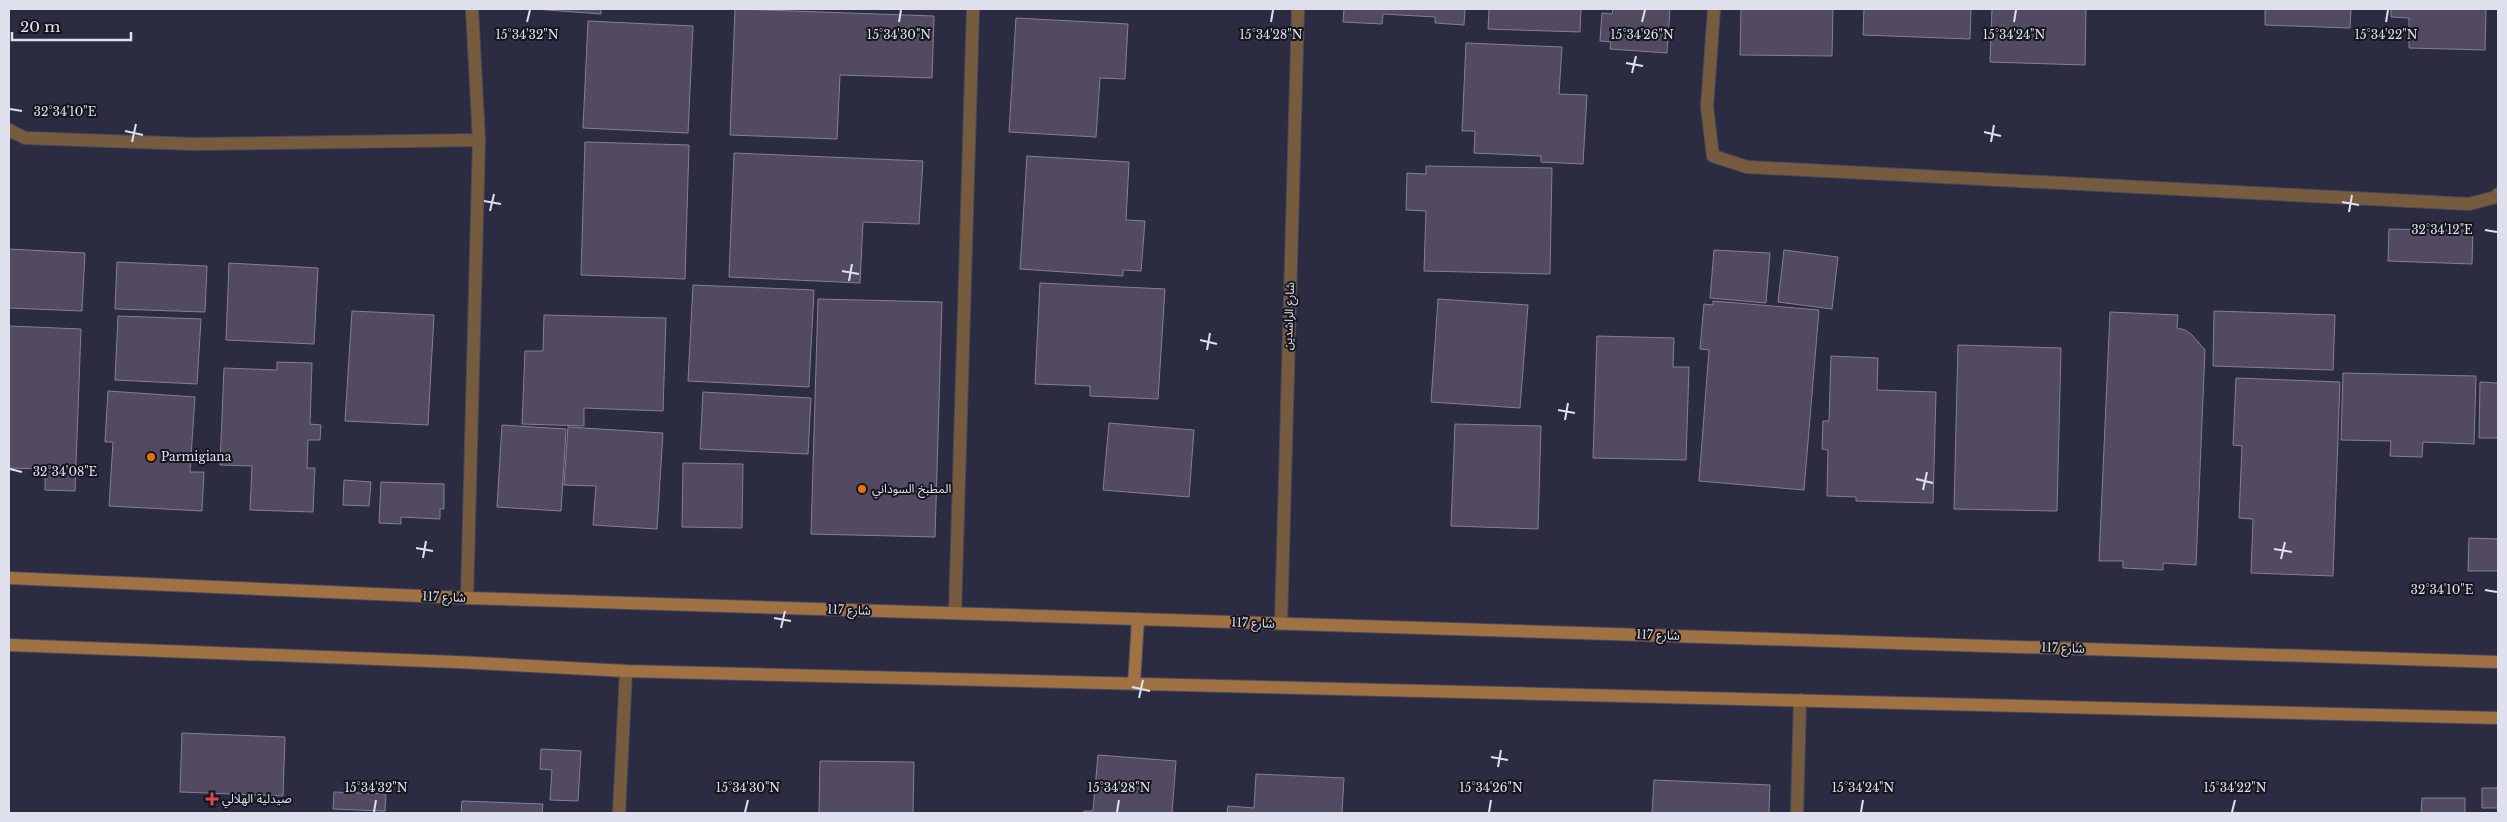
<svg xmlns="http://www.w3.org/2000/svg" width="2507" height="822" viewBox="0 0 2507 822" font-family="'Libre Baskerville','Noto Sans Arabic',serif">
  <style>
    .building { fill: #524a60; stroke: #867e96 }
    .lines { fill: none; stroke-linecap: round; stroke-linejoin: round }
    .street-casing { stroke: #48495d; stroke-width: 14 }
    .secondary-casing { stroke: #48495d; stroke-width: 14 }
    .street { stroke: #775b3e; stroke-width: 12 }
    .secondary { stroke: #a07243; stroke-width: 12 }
    .ticks { fill: none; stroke: #dfe0ee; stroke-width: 2 }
    .food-dot { fill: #e8710a; stroke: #15151f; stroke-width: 2 }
    .health-dot { fill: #e0444e; stroke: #15151f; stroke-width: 2 }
    .labels { text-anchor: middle; stroke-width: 4; stroke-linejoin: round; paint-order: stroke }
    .street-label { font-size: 12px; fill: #dfe0ee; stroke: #15151f }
    .poi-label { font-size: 12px; fill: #dfe0ee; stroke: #15151f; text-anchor: start }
    .ticks-label { font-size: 12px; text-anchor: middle; fill: #dfe0ee; stroke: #15151f; stroke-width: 4; stroke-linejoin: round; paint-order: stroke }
  </style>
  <rect width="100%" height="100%" fill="#2b2c41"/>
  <path class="building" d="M 534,9 L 601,9 L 601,14 Z
    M 735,9 L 934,16 L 932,78 L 840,75 L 837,139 L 730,135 Z
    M 1344,9 L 1465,9 L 1464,25 L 1435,23 L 1435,17 L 1383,14 L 1382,24 L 1343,22 Z
    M 1489,9 L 1581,9 L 1580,32 L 1488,29 Z
    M 1613,9 L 1670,9 L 1667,53 L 1610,49 L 1611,42 L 1600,41 L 1602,13 L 1612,14 Z
    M 1741,9 L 1833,9 L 1832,56 L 1740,55 Z
    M 1864,9 L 1971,9 L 1970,39 L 1863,35 Z
    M 1992,9 L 2086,9 L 2085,65 L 1990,62 Z
    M 2265,9 L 2351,9 L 2350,28 L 2265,25 Z
    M 2391,9 L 2498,9 L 2486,9 L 2485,50 L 2409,48 L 2409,18 L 2391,17 Z
    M 1016,18 L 1128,24 L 1125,79 L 1100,78 L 1096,137 L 1009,132 Z
    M 588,21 L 693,26 L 688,133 L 583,128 Z
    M 1466,43 L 1562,47 L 1559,94 L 1587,95 L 1583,164 L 1541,162 L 1541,156 L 1474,153 L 1475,131 L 1462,131 Z
    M 585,142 L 689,145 L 685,279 L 581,275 Z
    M 734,153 L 923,161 L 919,224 L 863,222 L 860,283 L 729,277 Z
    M 1027,156 L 1129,162 L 1126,220 L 1145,221 L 1141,271 L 1123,270 L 1123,276 L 1020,269 Z
    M 1426,166 L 1552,168 L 1550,274 L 1424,271 L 1426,211 L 1406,210 L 1407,173 L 1426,174 Z
    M 2389,229 L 2473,231 L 2472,264 L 2388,261 Z
    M 9,249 L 85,253 L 82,311 L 9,308 Z
    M 1714,250 L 1770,253 L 1766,303 L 1710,298 Z
    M 1784,250 L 1838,257 L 1832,309 L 1778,302 Z
    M 117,262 L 207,266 L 205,312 L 115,309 Z
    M 229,263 L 318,268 L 314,344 L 226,340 Z
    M 1040,283 L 1165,289 L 1158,399 L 1090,396 L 1090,386 L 1035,384 Z
    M 693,285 L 814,290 L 809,387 L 688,381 Z
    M 818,299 L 942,302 L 935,537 L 811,534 Z
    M 1438,299 L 1528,305 L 1520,408 L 1431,402 Z
    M 1713,301 L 1819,310 L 1804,490 L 1699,481 L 1709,350 L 1700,349 L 1704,304 L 1713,305 Z
    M 352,311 L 434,315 L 428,425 L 345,421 Z
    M 2214,311 L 2335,315 L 2333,370 L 2213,366 Z
    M 2110,312 L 2178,315 L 2177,328 L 2185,330 L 2192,335 L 2205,350 L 2196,565 L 2163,563 L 2163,570 L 2123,568 L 2123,561 L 2099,561 Z
    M 544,315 L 666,318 L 663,411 L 584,408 L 584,426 L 522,424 L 525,351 L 543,351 Z
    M 118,316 L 201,319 L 197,384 L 115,380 Z
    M 9,326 L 81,329 L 75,491 L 45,490 L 45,469 L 9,468 Z
    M 1597,336 L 1674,338 L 1673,367 L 1689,367 L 1686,460 L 1593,458 Z
    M 1958,345 L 2061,348 L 2057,511 L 1954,509 Z
    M 1831,356 L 1878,358 L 1877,390 L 1936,392 L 1933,503 L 1856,501 L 1856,497 L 1827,496 L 1828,450 L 1822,449 L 1823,421 L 1829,421 Z
    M 277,362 L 312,363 L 310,424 L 321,425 L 320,440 L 308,440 L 307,468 L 315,468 L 313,512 L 250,510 L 252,466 L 220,465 L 224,368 L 277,370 Z
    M 2343,373 L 2476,376 L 2474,444 L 2423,442 L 2422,457 L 2390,456 L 2391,441 L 2341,440 Z
    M 2236,378 L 2340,382 L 2333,576 L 2251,573 L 2253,519 L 2239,518 L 2242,446 L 2233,445 Z
    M 2480,382 L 2498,383 L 2498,438 L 2479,438 Z
    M 108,391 L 195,397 L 190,472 L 204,472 L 202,511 L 109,506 L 113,442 L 105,442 Z
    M 703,392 L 811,398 L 808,454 L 700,449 Z
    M 1109,423 L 1194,430 L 1189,497 L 1103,490 Z
    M 1455,424 L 1541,426 L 1538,529 L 1451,526 Z
    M 502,425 L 566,429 L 561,511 L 497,507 Z
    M 568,427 L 663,433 L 657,529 L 593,525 L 596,486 L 564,485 Z
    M 683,463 L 743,464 L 742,528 L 682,527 Z
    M 344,480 L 371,482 L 369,506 L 343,505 Z
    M 381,482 L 444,484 L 444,509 L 440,509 L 440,519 L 401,517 L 401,524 L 379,523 Z
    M 2469,538 L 2498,539 L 2498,571 L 2468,571 Z
    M 182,733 L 285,737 L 283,796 L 180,792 Z
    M 541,749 L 581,751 L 578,801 L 550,800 L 552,770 L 540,769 Z
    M 1098,755 L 1176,761 L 1172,813 L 1083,813 L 1084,811 L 1093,811 Z
    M 820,761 L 914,762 L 913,813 L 819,813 Z
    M 1256,774 L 1344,778 L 1342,813 L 1227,813 L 1228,806 L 1254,808 Z
    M 1654,780 L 1770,785 L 1769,813 L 1652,813 Z
    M 2482,788 L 2498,788 L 2498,808 L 2482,808 Z
    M 334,792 L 386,794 L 385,811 L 333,809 Z
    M 2422,798 L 2465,798 L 2465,813 L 2421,813 Z
    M 462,801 L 543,804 L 542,813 L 461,813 Z"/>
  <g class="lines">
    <defs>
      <path id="street" d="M 1714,9 L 1707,107 L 1713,156 L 1747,167 L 2469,204 L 2496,197 L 2498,194
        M 9,130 L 25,138 L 194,144 L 479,140
        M 467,598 L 479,140 L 472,9
        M 955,613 L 973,9
        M 1281,623 L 1298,9
        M 619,813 L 626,671
        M 1797,813 L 1800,700"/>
      <path id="secondary" d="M 9,578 L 467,598 L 2498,662
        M 9,645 L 456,662 L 626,671 L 2498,718
        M 1134,684 L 1138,619"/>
    </defs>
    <use href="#street" class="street-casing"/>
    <use href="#secondary" class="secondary-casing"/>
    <use href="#street" class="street"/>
    <use href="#secondary" class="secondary"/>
  </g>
  <path class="ticks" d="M 527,22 L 530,10M 899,22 L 901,10M 1271,22 L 1273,10M 1642,22 L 1645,10M 2014,22 L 2016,10M 2386,22 L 2388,10M 1626,63 L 1643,66M 1632,73 L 1636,56M 10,109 L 22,111M 125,131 L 143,135M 1984,132 L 2001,136M 132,142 L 136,124M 1991,142 L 1994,125M 484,201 L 501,204M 2342,202 L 2359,205M 490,211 L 494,194M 2349,212 L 2352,195M 2485,230 L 2497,232M 842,271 L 859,274M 849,281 L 852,264M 1200,340 L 1217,344M 1207,350 L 1210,333M 1558,410 L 1575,413M 1565,420 L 1568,403M 10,469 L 22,472M 1916,479 L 1933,483M 1923,490 L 1927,472M 416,548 L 433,551M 2274,549 L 2292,552M 423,558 L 426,541M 2281,559 L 2285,542M 2485,590 L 2497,592M 774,618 L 791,621M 781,628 L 785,611M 1132,687 L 1150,691M 1139,698 L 1143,680M 1491,757 L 1508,760M 1498,767 L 1501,750M 374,812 L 376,800M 745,812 L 748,800M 1117,812 L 1119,800M 1489,812 L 1491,800M 1861,812 L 1863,800M 2232,812 L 2235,800"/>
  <g class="food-dot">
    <circle cx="151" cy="457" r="5"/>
    <circle cx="862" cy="489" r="5"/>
  </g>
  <path class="health-dot" d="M209.5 791.5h5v5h5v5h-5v5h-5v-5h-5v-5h5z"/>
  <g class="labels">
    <g class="street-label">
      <text transform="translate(1289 316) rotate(-88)" y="4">شارع الراشدين</text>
      <text transform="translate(444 597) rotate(2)" y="4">شارع 117</text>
      <text transform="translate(849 610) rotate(2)" y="4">شارع 117</text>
      <text transform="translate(1253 623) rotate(2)" y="4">شارع 117</text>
      <text transform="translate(1658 635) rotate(2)" y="4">شارع 117</text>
      <text transform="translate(2063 648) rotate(2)" y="4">شارع 117</text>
    </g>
    <g class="poi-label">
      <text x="161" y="461">Parmigiana</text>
      <text x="872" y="493">المطبخ السوداني</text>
      <text x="222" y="803">صيدلية الهلالي</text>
    </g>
  </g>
  <g class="ticks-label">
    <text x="527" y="39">15°34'32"N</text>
    <text x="899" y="39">15°34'30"N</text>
    <text x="1271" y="39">15°34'28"N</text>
    <text x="1642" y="39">15°34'26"N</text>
    <text x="2014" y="39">15°34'24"N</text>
    <text x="2386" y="39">15°34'22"N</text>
    <text x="65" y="116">32°34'10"E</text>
    <text x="2442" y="234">32°34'12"E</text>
    <text x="65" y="476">32°34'08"E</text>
    <text x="2442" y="594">32°34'10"E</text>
    <text x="376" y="792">15°34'32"N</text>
    <text x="748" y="792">15°34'30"N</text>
    <text x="1119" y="792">15°34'28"N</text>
    <text x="1491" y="792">15°34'26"N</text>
    <text x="1863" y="792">15°34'24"N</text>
    <text x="2235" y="792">15°34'22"N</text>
  </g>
  <rect width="2507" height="822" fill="none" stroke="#dfe0ee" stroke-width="20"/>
  <path d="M12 32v8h119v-8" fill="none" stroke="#dfe0ee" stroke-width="2.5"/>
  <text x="20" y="32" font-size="15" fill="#dfe0ee" stroke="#15151f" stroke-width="4" paint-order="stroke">20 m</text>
</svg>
